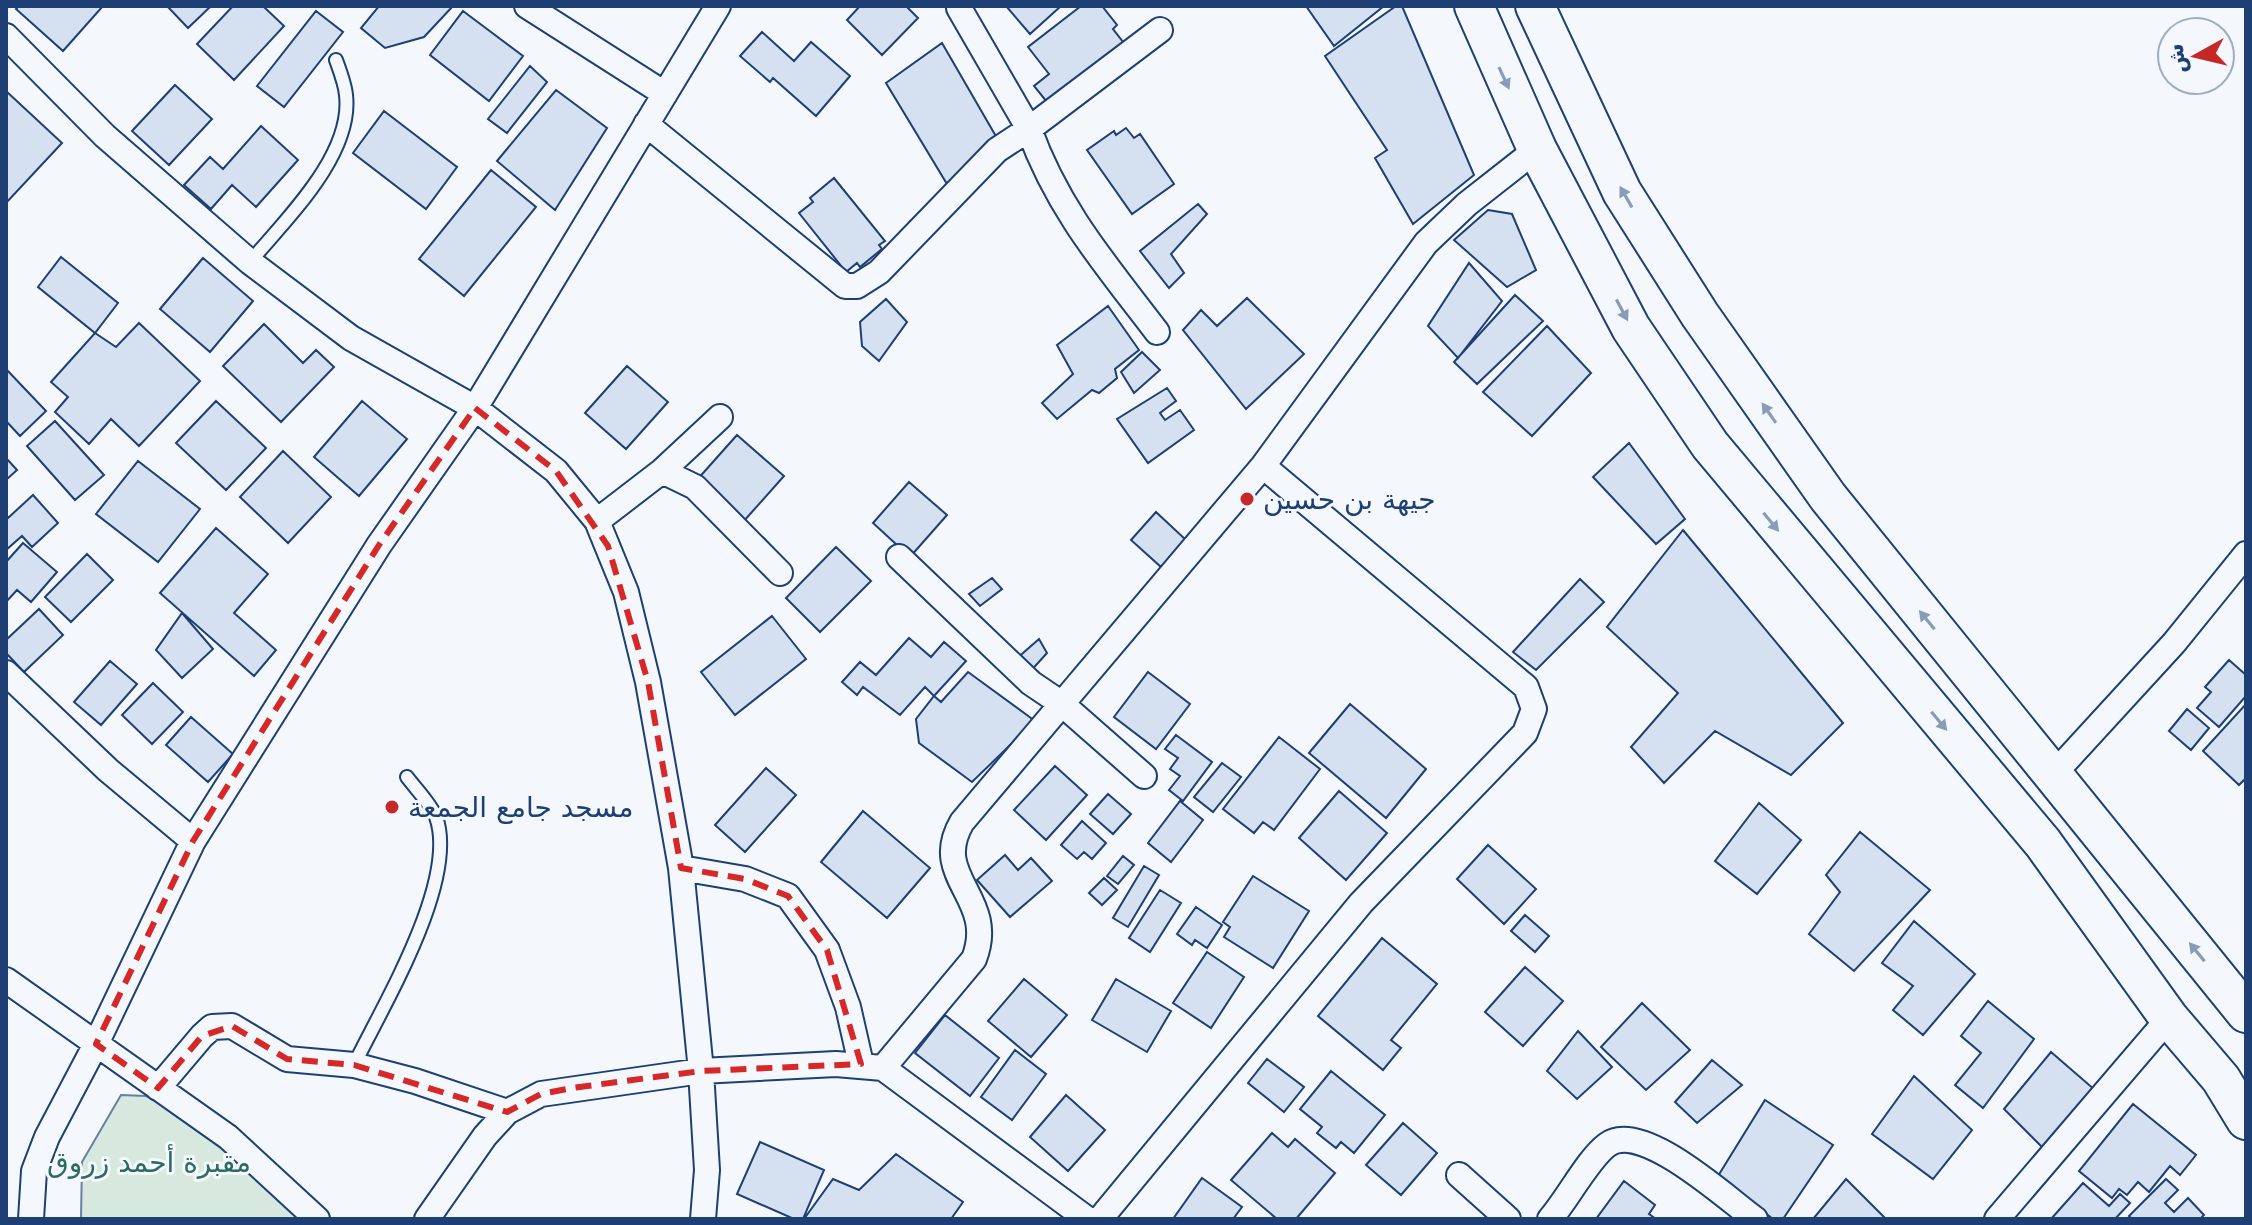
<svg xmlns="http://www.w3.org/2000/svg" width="2252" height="1225" viewBox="0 0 2252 1225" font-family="'DejaVu Sans',Vazirmatn,sans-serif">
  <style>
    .green { fill: #d7e8df; stroke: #687fa3; stroke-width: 2 }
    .building { fill: #d5e0f0; stroke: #1d3f73; stroke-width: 2 }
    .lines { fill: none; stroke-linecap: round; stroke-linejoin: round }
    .lane-casing { stroke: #1d3f73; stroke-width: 16 }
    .street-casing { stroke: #1d3f73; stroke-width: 28 }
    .primary-casing { stroke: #1d3f73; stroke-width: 42 }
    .lane { stroke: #f4f7fb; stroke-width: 12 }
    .street { stroke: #f4f7fb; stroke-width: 24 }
    .primary { stroke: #f4f7fb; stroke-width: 38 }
    .oneway { fill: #889bb7 }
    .marked { fill: none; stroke: #d62828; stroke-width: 6; stroke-dasharray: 16 10; stroke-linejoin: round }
    .poi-dot { fill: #c62828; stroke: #f4f7fb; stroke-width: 3 }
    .labels { text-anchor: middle; stroke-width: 6; stroke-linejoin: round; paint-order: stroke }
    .poi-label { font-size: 28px; fill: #1d3f73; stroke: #f4f7fb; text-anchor: start }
    .park-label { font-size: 28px; fill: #2c6c60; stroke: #f4f7fb }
  </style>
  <rect width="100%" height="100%" fill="#f4f7fb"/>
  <path class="green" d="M 121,1095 L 146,1096 L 194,1119 L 307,1219 L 81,1219 L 82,1162 Z"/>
  <path class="building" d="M 19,6 L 103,6 L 63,51 L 16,9 Z
    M 167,6 L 211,6 L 188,28 Z
    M 233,6 L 263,6 L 284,26 L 234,80 L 197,44 Z
    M 379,6 L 453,6 L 424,37 L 385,48 L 361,28 Z
    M 860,6 L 906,6 L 918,18 L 882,55 L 847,20 Z
    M 1006,6 L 1061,6 L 1030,34 Z
    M 1081,6 L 1102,6 L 1117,25 L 1113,29 L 1127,47 L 1051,107 L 1034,86 L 1049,74 L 1028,47 Z
    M 1306,6 L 1384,6 L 1334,46 Z
    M 1396,6 L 1402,6 L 1474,175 L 1413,224 L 1375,158 L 1387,150 L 1325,56 Z
    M 316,11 L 343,32 L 284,107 L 257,86 Z
    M 463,11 L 523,56 L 489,101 L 430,55 Z
    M 762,32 L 794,61 L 811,42 L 850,76 L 816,116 L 773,78 L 770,82 L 740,56 Z
    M 942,43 L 1001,145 L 947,184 L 886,83 Z
    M 530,66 L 547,82 L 507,133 L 488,119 Z
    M 175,85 L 212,119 L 169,165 L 132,131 Z
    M 556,90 L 607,128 L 555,210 L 497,161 Z
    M 6,91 L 62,143 L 6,203 Z
    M 384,111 L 457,167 L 426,209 L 353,153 Z
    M 261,126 L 298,160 L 256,207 L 232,185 L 211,209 L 184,185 L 210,157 L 223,169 Z
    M 1126,128 L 1134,138 L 1140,134 L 1174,184 L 1132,214 L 1087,150 L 1114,131 L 1116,135 Z
    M 491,170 L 536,207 L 464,296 L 419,259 Z
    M 834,178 L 885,241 L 879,245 L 882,249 L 860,267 L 857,263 L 846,272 L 799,213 L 813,202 L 810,198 Z
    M 1198,204 L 1207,214 L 1171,254 L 1184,273 L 1169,288 L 1140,251 Z
    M 1488,210 L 1512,214 L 1536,270 L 1507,287 L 1454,240 Z
    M 61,257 L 118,303 L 95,333 L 38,287 Z
    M 203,258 L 253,301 L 210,352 L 160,309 Z
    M 1469,263 L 1502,301 L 1458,358 L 1428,326 Z
    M 1515,295 L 1543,321 L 1477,384 L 1454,362 Z
    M 1247,298 L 1304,354 L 1246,409 L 1183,330 L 1201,310 L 1217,326 Z
    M 886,299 L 907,322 L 879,361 L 862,346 L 860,322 Z
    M 1108,306 L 1139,350 L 1115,369 L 1117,378 L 1099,393 L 1092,390 L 1057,419 L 1042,403 L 1073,374 L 1057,345 Z
    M 139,323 L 200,381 L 139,446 L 111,419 L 89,444 L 55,412 L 68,397 L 51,382 L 95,333 L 116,347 Z
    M 264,324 L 303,363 L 316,350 L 334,367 L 281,422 L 223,366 Z
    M 1547,326 L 1591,373 L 1532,436 L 1483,392 Z
    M 1142,352 L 1160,370 L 1134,393 L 1121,372 Z
    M 627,366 L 668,402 L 626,449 L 585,413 Z
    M 6,369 L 46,411 L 20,436 L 6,421 Z
    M 1167,388 L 1176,401 L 1160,413 L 1165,420 L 1180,410 L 1194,430 L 1148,463 L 1117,419 Z
    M 216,401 L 266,448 L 226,490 L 176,443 Z
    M 362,401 L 407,439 L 359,496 L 314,457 Z
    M 55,421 L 104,475 L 75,500 L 27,446 Z
    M 737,435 L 784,476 L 743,522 L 696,481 Z
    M 1629,443 L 1685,519 L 1656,544 L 1593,477 Z
    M 283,451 L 331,497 L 288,543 L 240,497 Z
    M 6,458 L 17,470 L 6,480 Z
    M 138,461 L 200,509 L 158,562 L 96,514 Z
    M 909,482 L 947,515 L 910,557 L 873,523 Z
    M 33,495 L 58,523 L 32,547 L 22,536 L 6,550 L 6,515 L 8,518 Z
    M 1156,512 L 1186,540 L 1161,567 L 1131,540 Z
    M 216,528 L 268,574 L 234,613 L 276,650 L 254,676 L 160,593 Z
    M 1683,530 L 1843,723 L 1791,775 L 1715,731 L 1664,783 L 1631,747 L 1678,693 L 1607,627 Z
    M 23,543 L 57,572 L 31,602 L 17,590 L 6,602 L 6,562 Z
    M 836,547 L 871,581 L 820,632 L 786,598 Z
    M 87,554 L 113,580 L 71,622 L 45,597 Z
    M 992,578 L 1002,589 L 980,606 L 969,594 Z
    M 1580,579 L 1604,602 L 1536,670 L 1513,652 Z
    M 39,609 L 63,635 L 24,672 L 6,653 L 6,640 Z
    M 182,613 L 213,649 L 182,678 L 156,650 Z
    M 772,616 L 806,659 L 735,715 L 701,672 Z
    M 909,638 L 931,657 L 944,642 L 966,661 L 934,696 L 925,687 L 900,715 L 863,687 L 857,695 L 842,682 L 860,662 L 876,675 Z
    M 1039,639 L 1047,653 L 1028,674 L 1015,660 Z
    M 2229,660 L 2246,675 L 2246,696 L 2219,727 L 2197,708 L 2211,692 L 2205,687 Z
    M 110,661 L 137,684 L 101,725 L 74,702 Z
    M 968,672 L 1035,721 L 972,782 L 919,743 L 916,719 L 934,696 L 941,702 Z
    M 1148,672 L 1190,704 L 1156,749 L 1114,717 Z
    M 153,683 L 183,712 L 152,744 L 122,715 Z
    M 1350,704 L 1426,769 L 1386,818 L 1309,753 Z
    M 2246,704 L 2246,778 L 2239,785 L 2203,751 Z
    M 2187,709 L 2209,728 L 2191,750 L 2169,731 Z
    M 191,717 L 233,754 L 208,782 L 166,745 Z
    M 1176,735 L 1212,762 L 1183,801 L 1169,790 L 1180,776 L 1170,769 L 1178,758 L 1165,749 Z
    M 1279,737 L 1320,769 L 1274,830 L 1263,822 L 1254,833 L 1223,809 Z
    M 1222,763 L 1241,777 L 1213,812 L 1194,797 Z
    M 1055,766 L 1087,795 L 1046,840 L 1014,810 Z
    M 766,768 L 796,795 L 745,852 L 715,825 Z
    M 1339,791 L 1387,833 L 1346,880 L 1299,838 Z
    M 1108,794 L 1131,814 L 1113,834 L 1090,814 Z
    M 1180,801 L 1203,820 L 1171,862 L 1148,843 Z
    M 1759,803 L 1801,840 L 1757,894 L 1715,861 Z
    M 863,811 L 930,868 L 887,918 L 821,862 Z
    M 1082,821 L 1106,843 L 1092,859 L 1084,852 L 1077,859 L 1061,845 Z
    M 1860,832 L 1930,890 L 1854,971 L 1809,934 L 1840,892 L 1826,875 Z
    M 1488,845 L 1536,889 L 1504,924 L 1457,879 Z
    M 1005,855 L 1018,870 L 1031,858 L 1052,881 L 1010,917 L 977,880 Z
    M 1123,856 L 1134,865 L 1118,884 L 1107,876 Z
    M 1144,866 L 1159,875 L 1128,927 L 1113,918 Z
    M 1253,876 L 1309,911 L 1273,968 L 1224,937 L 1230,927 L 1223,922 Z
    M 1104,878 L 1117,890 L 1102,905 L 1089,893 Z
    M 1160,890 L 1181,903 L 1150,952 L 1129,938 Z
    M 1196,907 L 1222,925 L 1207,948 L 1195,940 L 1192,945 L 1177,934 Z
    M 1525,915 L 1549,936 L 1535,952 L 1511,931 Z
    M 1914,921 L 1975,974 L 1923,1035 L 1893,1010 L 1913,986 L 1882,963 Z
    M 1382,938 L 1437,984 L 1391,1040 L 1401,1048 L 1383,1070 L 1318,1016 Z
    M 1207,952 L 1244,977 L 1211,1028 L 1173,1003 Z
    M 1525,967 L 1563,1001 L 1523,1046 L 1485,1012 Z
    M 1024,979 L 1067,1015 L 1031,1057 L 988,1021 Z
    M 1116,979 L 1171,1011 L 1147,1052 L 1092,1020 Z
    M 1988,1001 L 2034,1039 L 1983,1108 L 1955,1085 L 1981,1053 L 1961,1036 Z
    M 1642,1003 L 1690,1050 L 1646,1090 L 1601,1047 Z
    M 945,1015 L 999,1058 L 970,1096 L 915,1053 Z
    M 1578,1031 L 1612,1067 L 1577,1099 L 1547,1071 Z
    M 1015,1050 L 1046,1074 L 1012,1120 L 981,1097 Z
    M 2051,1052 L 2095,1090 L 2044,1149 L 2004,1109 Z
    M 1267,1059 L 1304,1087 L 1284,1112 L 1248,1083 Z
    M 1712,1060 L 1742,1085 L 1697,1123 L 1675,1102 Z
    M 1331,1071 L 1385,1115 L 1354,1153 L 1341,1142 L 1336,1148 L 1317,1133 L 1322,1127 L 1300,1109 Z
    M 1914,1076 L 1972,1130 L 1933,1179 L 1872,1134 Z
    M 1066,1095 L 1105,1130 L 1068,1171 L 1030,1137 Z
    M 1765,1100 L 1833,1145 L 1783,1219 L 1773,1219 L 1718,1176 Z
    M 2133,1104 L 2196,1155 L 2180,1175 L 2170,1166 L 2149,1192 L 2138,1182 L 2127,1195 L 2119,1189 L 2112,1198 L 2079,1171 Z
    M 1403,1123 L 1437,1153 L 1401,1195 L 1366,1165 Z
    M 1272,1133 L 1288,1147 L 1295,1139 L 1335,1173 L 1296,1219 L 1277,1219 L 1231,1180 Z
    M 760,1142 L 824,1170 L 803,1219 L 794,1219 L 737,1194 Z
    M 896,1154 L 963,1202 L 951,1219 L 804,1219 L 833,1179 L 859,1190 Z
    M 1202,1178 L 1242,1207 L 1233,1219 L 1173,1219 Z
    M 1846,1179 L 1886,1219 L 1813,1219 Z
    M 2166,1179 L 2178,1190 L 2165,1203 L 2174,1212 L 2188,1198 L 2204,1215 L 2200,1219 L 2132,1219 L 2129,1216 Z
    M 1624,1181 L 1655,1205 L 1649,1214 L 1656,1219 L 1596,1219 Z
    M 2083,1183 L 2109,1206 L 2120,1194 L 2130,1203 L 2115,1219 L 2051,1219 Z"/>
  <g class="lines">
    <defs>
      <path id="lane" d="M 250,262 C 286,219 353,155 346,95 C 345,84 340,71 336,60
        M 354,1065 C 382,1007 459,881 436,817 C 431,804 416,789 407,777"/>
      <path id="street" d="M 527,6 L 665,94
        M 959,8 L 1029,129 L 1160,30
        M 6,36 L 105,136 L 250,262 L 351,338 L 475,408 L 556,471 L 597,521 L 626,592 L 648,682 L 681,868 L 701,1071 L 707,1170 L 703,1219
        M 646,124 L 845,286 L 857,286 L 879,272 L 997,150 L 1029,129 C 1058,210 1106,265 1157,332
        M 662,471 L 695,487 L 780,573
        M 597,521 L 662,471 L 720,417
        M 899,557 L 1031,683 L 1062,704 L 1144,776
        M 6,673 L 108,770 L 193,841
        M 2052,776 L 2174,643 L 2246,554
        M 681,868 L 745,879 L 788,896 L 827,950 L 848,1007 L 861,1064
        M 6,980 L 228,1137 L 317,1219
        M 883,1068 L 974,959 C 998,897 929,878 962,822 L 1263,466 L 1426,243 L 1467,204 L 1537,149
        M 158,1088 L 202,1036 L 212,1027 L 232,1026 L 287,1059 L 354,1065 L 415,1081 L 507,1112
        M 1459,1175 L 1508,1219
        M 31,1219 L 34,1171 L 47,1137 L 96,1044 L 193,841 L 379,545 L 475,408 L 718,6
        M 427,1219 L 485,1136 L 507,1112 L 541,1094 L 701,1071 L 836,1064 L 883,1068 L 1087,1219
        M 1100,1219 L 1361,903 L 1525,733 L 1534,709 L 1526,687 L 1263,466
        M 1550,1219 C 1567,1200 1588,1159 1607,1145 C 1641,1119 1726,1198 1755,1219
        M 1997,1219 L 2169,1018"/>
      <path id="primary" d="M 1474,6 L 1537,149 L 1631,328 L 1710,445 L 2043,843 L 2169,1018 L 2221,1079 L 2246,1120
        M 1535,6 L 1622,192 L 1700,315 L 1828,497 L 2246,1013"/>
    </defs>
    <use href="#lane" class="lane-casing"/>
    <use href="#street" class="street-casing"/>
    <use href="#primary" class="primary-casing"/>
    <use href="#lane" class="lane"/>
    <use href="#street" class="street"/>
    <use href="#primary" class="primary"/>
  </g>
  <defs><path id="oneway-solid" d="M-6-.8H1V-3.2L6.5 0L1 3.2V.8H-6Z" transform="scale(2)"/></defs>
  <g class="oneway">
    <use href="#oneway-solid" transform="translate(1504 78) rotate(65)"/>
    <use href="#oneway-solid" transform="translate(1626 197) rotate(-120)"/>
    <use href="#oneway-solid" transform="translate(1622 310) rotate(62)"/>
    <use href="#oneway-solid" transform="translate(1769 413) rotate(-125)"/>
    <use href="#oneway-solid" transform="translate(1771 522) rotate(51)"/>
    <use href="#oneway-solid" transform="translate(1927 620) rotate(-129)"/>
    <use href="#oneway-solid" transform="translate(1939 721) rotate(50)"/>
    <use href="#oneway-solid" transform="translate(2197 952) rotate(-129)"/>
  </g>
  <path class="marked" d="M 475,408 L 556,471 L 608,546 L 648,682 L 681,868 L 745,879 L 788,896 L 827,950 L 861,1064 L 701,1071 L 572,1088 L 541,1094 L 507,1112 L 354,1065 L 287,1059 L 232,1026 L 202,1036 L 158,1088 L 96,1044 L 193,841 L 379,545 Z"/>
  <g class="poi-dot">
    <circle cx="1247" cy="499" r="8"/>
    <circle cx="392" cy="807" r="8"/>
  </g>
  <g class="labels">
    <g class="poi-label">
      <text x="1263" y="509">جيهة بن حسين</text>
      <text x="408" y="817">مسجد جامع الجمعة</text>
    </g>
    <g class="park-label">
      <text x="149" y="1172">مقبرة أحمد زروق</text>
    </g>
  </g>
  <rect width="2252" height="1225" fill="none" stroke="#1d3f73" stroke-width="16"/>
  <g transform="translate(2196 56) rotate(262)"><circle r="38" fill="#f4f7fb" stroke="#9eadc5" stroke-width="2"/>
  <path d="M0-6L14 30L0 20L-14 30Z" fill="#c62828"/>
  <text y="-12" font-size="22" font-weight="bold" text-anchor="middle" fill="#1d3f73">ش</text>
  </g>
</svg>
